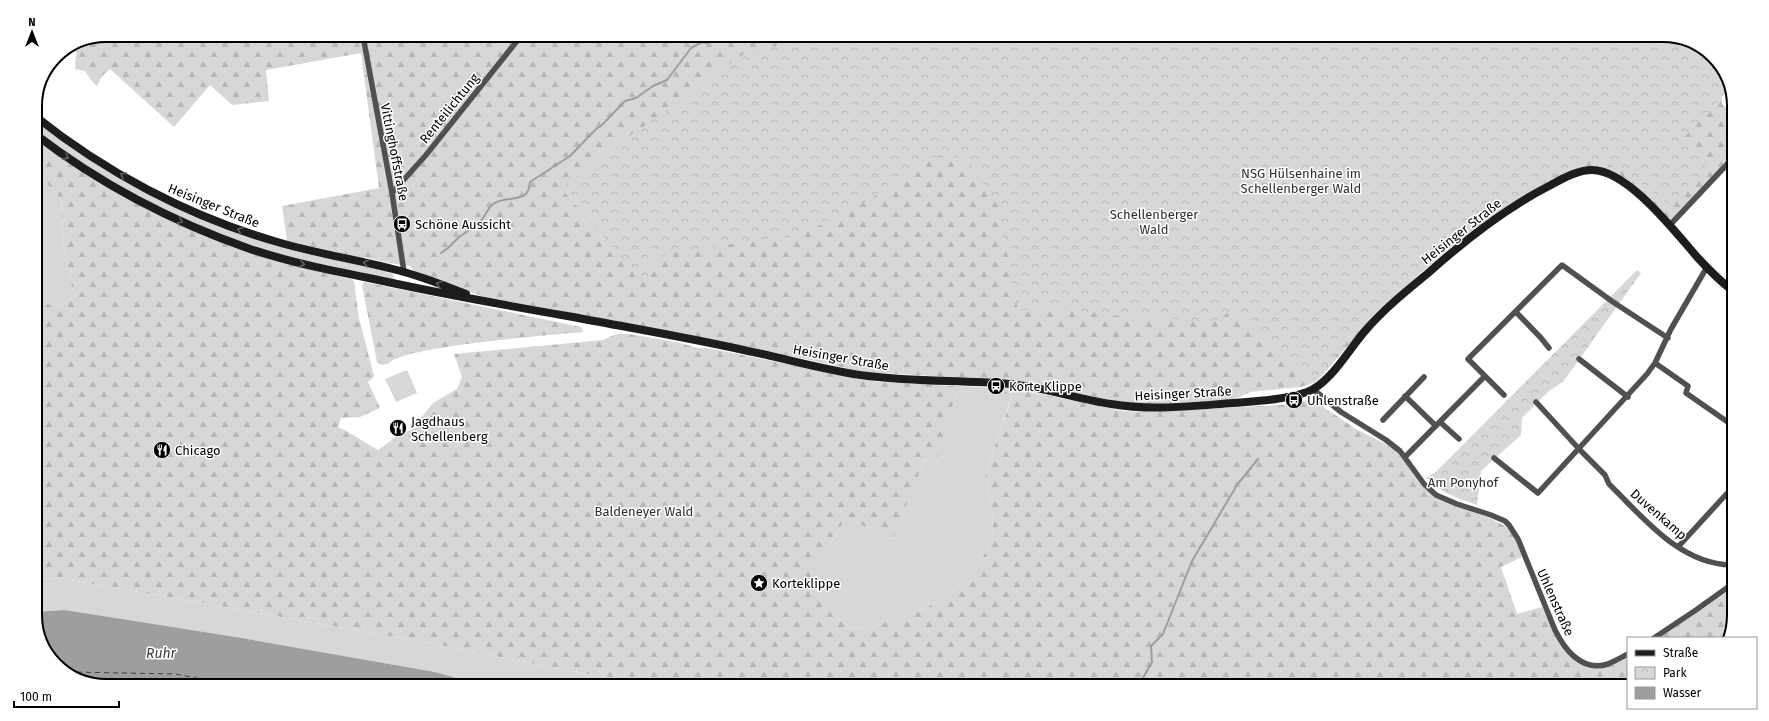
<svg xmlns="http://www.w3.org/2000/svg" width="1769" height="721" viewBox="0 0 1769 721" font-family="'Fira Sans',sans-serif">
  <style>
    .green { fill: #d7d7d7 }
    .forest { fill: url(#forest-firs); fill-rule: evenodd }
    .park { fill: url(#park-crowns) }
    .water { fill: #9e9e9e }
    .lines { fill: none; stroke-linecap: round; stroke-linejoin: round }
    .stream { stroke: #9e9e9e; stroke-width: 2 }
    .ferry { stroke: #3f3f3f; stroke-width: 1; stroke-dasharray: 5 4; stroke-linecap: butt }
    .minor { stroke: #505050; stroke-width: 5.5 }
    .secondary { stroke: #1d1d1d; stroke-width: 8 }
    .oneway { stroke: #616161 }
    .labels { text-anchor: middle; stroke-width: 3; stroke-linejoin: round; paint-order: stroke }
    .street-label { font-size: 13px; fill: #000; stroke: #fff }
    .park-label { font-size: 13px; fill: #2e2e2e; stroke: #fff }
    .poi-label { font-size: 13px; fill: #000; stroke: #fff; text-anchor: start }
    .water-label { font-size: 14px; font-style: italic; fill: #3f3f3f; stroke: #fff }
    .rim { fill: none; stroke: #000; stroke-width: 2 }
  </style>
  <defs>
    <pattern id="forest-firs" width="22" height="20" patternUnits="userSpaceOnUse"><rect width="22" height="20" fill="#d7d7d7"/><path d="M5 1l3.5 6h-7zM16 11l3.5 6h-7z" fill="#b7b7b7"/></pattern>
    <pattern id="park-crowns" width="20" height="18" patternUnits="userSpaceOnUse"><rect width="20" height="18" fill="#d7d7d7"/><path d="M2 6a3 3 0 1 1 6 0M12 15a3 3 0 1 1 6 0" fill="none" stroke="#b7b7b7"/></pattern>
  </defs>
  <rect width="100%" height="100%" fill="#fff"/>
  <path class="green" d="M 35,119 L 53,133 L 209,221 L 384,271 L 393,274 L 395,280 C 383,281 349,270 336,267 C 310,262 284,256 259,248 C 178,222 103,181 35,130 Z
    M 35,171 L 61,199 L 64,247 L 74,297 L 57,307 L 35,300 Z
    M 407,370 L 417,393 L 396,402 L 385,379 Z
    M 957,391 L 1013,393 L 985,474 L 992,510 L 993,537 L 975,572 L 944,598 L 912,615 L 868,628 L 850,627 L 823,607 L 811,573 L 846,518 L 893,539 L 925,459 L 936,462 Z
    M 59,578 L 429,643 L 593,675 L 618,683 L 474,683 L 435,672 L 236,637 L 65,610 L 35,612 L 35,579 Z"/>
  <path class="forest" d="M 106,35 L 1686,39 L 1719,62 L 1722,104 L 1734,116 L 1733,156 L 1670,224 L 1639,194 L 1591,169 L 1488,220 L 1441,255 L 1375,314 L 1322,376 L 1315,382 L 1301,387 L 1250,392 L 1235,399 L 1188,404 L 1140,406 L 1016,381 L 865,372 L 730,343 L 485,297 L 424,276 L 414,271 L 410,266 L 389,263 L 364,257 L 363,258 L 287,241 L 282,206 L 379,188 L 361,53 L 266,70 L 269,101 L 232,105 L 210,85 L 174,127 L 110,69 L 102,76 L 97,86 L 91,80 L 85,71 L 75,69 L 76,53 L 74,44 L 79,40 Z
    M 35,136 L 178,224 L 351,278 L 354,282 L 359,318 L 374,376 L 373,378 L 368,382 L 380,408 L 360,417 L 341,418 L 338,427 L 348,432 L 378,450 L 392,440 L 391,439 L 417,427 L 416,424 L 433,403 L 457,389 L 462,377 L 454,354 L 603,340 L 616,334 L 630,334 L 680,343 L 698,348 L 707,348 L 878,382 L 1017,389 L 1123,411 L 1139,412 L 1282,405 L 1310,400 L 1319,404 L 1356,429 L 1382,442 L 1395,450 L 1403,459 L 1420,484 L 1434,495 L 1455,506 L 1490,518 L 1507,527 L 1516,541 L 1522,557 L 1501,567 L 1517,614 L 1542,607 L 1560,643 L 1592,666 L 1628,655 L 1628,686 L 618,683 L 593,675 L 429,643 L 59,578 L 35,579 L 35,300 L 57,307 L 74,297 L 64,247 L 61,199 L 35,171 ZM 957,391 L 1013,394 L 985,474 L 992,510 L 993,537 L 975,572 L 944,598 L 912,615 L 868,628 L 850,627 L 823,607 L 811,573 L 846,518 L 893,539 L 925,459 L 936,463 Z
    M 364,282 L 581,327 L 583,332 C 554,335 400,346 388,364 L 382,365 L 377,362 L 362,285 Z
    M 1731,589 L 1730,638 L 1657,638 L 1700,611 Z"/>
  <path class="park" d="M 794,37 L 1686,39 L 1719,62 L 1729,89 L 1682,140 L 1708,168 L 1700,179 L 1670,205 L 1622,169 L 1591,160 L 1574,165 L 1524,193 L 1476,225 L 1401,283 L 1381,300 L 1313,383 L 1235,307 L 1221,318 L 1212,321 L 1196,322 L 1162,317 L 1146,319 L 1056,308 L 1018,310 L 998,206 L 970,164 L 954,156 L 938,156 L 923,160 L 897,181 L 854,209 L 801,234 L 669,253 L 652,263 L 645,283 L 642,281 L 561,188 L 615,146 L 689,95 L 739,57 L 751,51 L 776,46 Z
    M 1637,270 L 1641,273 L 1563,382 L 1550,390 L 1522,418 L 1521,435 L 1481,471 L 1477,505 C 1457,498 1441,493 1426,478 L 1437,471 Z"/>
  <path class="water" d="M 65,610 L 236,637 L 435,672 L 474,683 L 83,682 L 50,659 L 35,620 L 35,612 Z"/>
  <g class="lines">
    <path class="stream" d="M 441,253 C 448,249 452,244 457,239 C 464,232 474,229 480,222 C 485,217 487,209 493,204 C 506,194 529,206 530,182 L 570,156 L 596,129 L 601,126 L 625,101 L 636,98 L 653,86 L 667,80 L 691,48 L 702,42 L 706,43 L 714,36
      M 1139,685 L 1152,662 L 1151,646 L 1163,634 L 1192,561 L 1237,485 L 1258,459"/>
    <path class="ferry" d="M 68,672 L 176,674 L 221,683"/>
    <path class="minor" d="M 363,36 L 392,193 L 404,272
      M 392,193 L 426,155 L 521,36
      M 1670,225 L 1733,158
      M 1516,312 L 1541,338 L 1549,348
      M 1579,359 L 1628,397
      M 1655,363 L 1688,386 L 1686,393 L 1732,425
      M 1314,390 L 1341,412 L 1386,440 L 1400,451 L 1424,484 L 1436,495 L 1457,504 L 1491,515 L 1505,521 L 1509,525 L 1518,539 L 1555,630 C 1565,650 1582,672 1608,664 C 1615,661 1622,657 1628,654
      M 1504,395 L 1468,359 L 1562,265 L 1613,302 L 1668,338
      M 1405,396 L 1436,426
      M 1536,402 L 1580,450 L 1605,475 L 1609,484 C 1643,517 1679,564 1731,565
      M 1383,420 L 1424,377
      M 1440,422 L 1459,439
      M 1405,457 L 1485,376
      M 1494,458 L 1538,493 L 1647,374 L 1655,363 L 1671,329 L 1707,267
      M 1678,547 L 1731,489
      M 1654,638 L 1696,610 L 1731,585"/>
    <path class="secondary" d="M 35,116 C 105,172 188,216 274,241 C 317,254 361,260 404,272 C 425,278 446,286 466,294
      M 35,134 C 100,184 173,222 250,249 C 289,262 329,270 369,278 C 437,293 504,305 573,317 C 631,328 690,338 748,351 C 788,359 828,371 868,376 C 915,382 962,380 1009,384 C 1044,387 1077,399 1111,404 C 1151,411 1192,406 1233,403 C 1257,401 1284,400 1307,392 C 1330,384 1349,349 1365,331 C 1383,310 1405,292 1427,274 C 1465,240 1504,209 1549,186 C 1562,179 1577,170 1592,170 C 1628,170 1676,233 1698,258 C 1709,270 1720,281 1733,291"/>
  </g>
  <defs><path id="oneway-chevron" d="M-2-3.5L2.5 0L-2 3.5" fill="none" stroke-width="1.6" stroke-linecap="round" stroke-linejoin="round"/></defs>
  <g class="oneway">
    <use href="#oneway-chevron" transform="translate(66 157) rotate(33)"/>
    <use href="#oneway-chevron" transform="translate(123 175) rotate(-150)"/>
    <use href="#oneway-chevron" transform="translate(180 221) rotate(24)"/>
    <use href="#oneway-chevron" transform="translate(240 230) rotate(-160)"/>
    <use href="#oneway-chevron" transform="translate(366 263) rotate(-167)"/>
    <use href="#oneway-chevron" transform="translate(302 264) rotate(13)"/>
    <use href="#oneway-chevron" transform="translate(439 284) rotate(-159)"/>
  </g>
  <defs>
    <symbol id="bus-disc" viewBox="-11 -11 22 22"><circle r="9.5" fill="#000" stroke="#fff"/><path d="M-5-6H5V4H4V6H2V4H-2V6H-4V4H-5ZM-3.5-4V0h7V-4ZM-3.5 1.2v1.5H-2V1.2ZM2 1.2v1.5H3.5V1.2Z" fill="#fff"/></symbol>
    <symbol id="restaurant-disc" viewBox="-11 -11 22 22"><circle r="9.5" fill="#000" stroke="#fff"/><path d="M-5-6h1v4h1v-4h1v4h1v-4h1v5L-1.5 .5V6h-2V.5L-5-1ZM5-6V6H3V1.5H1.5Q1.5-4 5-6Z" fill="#fff"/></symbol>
    <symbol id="sight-disc" viewBox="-11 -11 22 22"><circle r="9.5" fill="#000" stroke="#fff"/><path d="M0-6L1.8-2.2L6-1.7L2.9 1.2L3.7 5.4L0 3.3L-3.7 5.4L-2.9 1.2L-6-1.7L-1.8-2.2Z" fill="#fff"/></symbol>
  </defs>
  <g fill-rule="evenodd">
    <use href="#bus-disc" x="392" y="214" width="20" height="20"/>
    <use href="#bus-disc" x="986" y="376" width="20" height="20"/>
    <use href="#bus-disc" x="1284" y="390" width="20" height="20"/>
    <use href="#restaurant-disc" x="388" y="418" width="20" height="20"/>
    <use href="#restaurant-disc" x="152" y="440" width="20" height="20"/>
    <use href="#sight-disc" x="749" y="573" width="20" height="20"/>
  </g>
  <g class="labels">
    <g class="street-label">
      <text transform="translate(449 108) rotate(-51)" y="5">Renteilichtung</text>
      <text transform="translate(395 152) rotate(79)" y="5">Vittinghoffstraße</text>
      <text transform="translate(214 205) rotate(22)" y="5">Heisinger Straße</text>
      <text transform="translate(1461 231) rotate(-38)" y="5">Heisinger Straße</text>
      <text transform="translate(841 357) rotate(10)" y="5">Heisinger Straße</text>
      <text transform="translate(1183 393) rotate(-3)" y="5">Heisinger Straße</text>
      <text transform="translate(1659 514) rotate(41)" y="5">Duvenkamp</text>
      <text transform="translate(1556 602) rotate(66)" y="5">Uhlenstraße</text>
    </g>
    <g class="park-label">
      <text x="1301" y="178">NSG Hülsenhaine im<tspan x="1301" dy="15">Schellenberger Wald</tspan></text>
      <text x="1154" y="219">Schellenberger<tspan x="1154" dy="15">Wald</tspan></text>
      <text x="1463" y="487">Am Ponyhof</text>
      <text x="644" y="516">Baldeneyer Wald</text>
    </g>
    <g class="poi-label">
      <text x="415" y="229">Schöne Aussicht</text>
      <text x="1009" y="391">Korte Klippe</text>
      <text x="1307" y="405">Uhlenstraße</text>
      <text x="411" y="426">Jagdhaus<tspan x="411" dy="15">Schellenberg</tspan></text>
      <text x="175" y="455">Chicago</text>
      <text x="772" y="588">Korteklippe</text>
    </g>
    <g class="water-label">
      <text x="161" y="658">Ruhr</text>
    </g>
  </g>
  <path d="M0 0H1769V721H0ZM106 42H1663A64 64 0 0 1 1727 106V615A64 64 0 0 1 1663 679H106A64 64 0 0 1 42 615V106A64 64 0 0 1 106 42Z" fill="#fff" fill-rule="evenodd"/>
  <path class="rim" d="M106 42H1663A64 64 0 0 1 1727 106V615A64 64 0 0 1 1663 679H106A64 64 0 0 1 42 615V106A64 64 0 0 1 106 42Z"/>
  <rect x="1627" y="637" width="130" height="72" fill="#ffffff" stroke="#999999"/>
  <rect x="1635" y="650" width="20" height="6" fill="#1d1d1d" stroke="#999999"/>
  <text x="1663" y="657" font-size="12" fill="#000000">Straße</text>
  <rect x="1635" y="667" width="20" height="12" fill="url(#park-crowns)" stroke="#999999"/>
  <text x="1663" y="677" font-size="12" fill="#000000">Park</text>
  <rect x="1635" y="687" width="20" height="12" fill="#9e9e9e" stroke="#999999"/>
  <text x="1663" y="697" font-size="12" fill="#000000">Wasser</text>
  <g transform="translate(32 32)" stroke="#ffffff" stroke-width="3" paint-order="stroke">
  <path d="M0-3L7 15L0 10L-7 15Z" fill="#000000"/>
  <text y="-6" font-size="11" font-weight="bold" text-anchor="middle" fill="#000000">N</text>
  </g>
  <path d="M14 701v6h105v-6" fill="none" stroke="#000000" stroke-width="2"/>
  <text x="20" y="701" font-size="12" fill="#000000" stroke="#ffffff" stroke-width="3" paint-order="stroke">100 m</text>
</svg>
